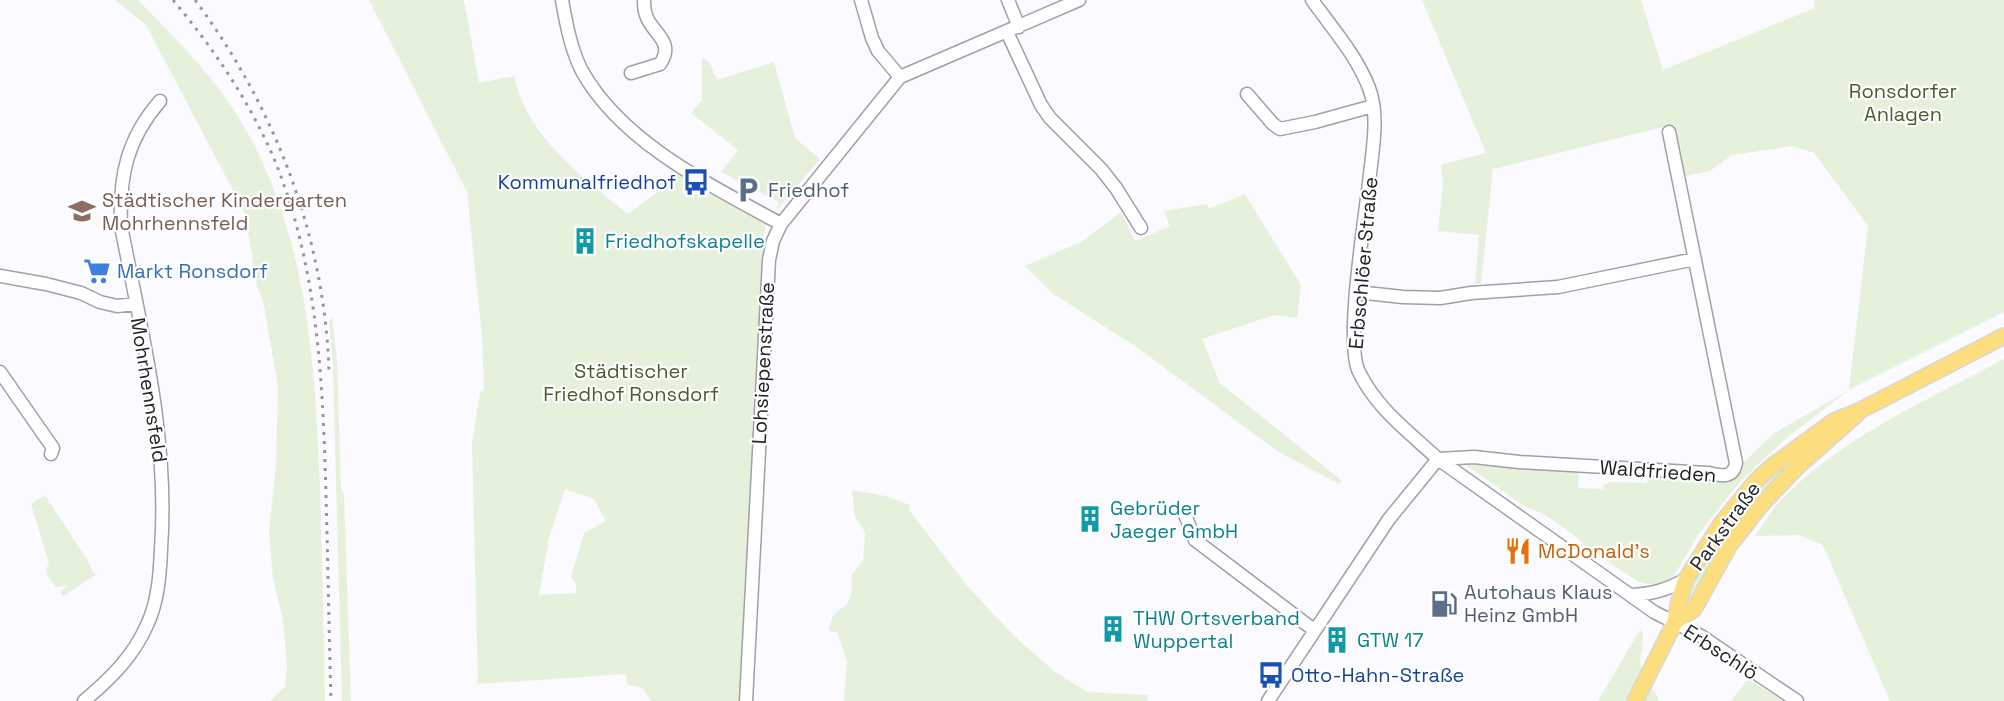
<svg xmlns="http://www.w3.org/2000/svg" width="2004" height="701" viewBox="0 0 2004 701" font-family="'Space Grotesk',sans-serif">
  <style>
    .green { fill: #e6f1dc; fill-rule: evenodd }
    .lines { fill: none; stroke-linecap: round; stroke-linejoin: round }
    .minor-casing { stroke: #a09faa; stroke-width: 15 }
    .major-casing { stroke: #d7d7d8; stroke-width: 18 }
    .minor { stroke: #fff; stroke-width: 12 }
    .major { stroke: #fdde7e; stroke-width: 15 }
    .rail { stroke: #97979b; stroke-width: 3; stroke-dasharray: 3 6; stroke-linecap: butt }
    .labels { text-anchor: middle; stroke-width: 4.5; stroke-linejoin: round; paint-order: stroke }
    .park-label { font-size: 20px; fill: #485e2f; stroke: #fff }
    .transit-label { font-size: 20px; fill: #164399; stroke: #fff; text-anchor: end }
    .service-label { font-size: 20px; fill: #4e5e75; stroke: #fff; text-anchor: start }
    .education-label { font-size: 20px; fill: #785e54; stroke: #fff; text-anchor: start }
    .culture-label { font-size: 20px; fill: #0d838f; stroke: #fff; text-anchor: start }
    .street-label { font-size: 20px; fill: #222226; stroke: #fff }
    .shop-label { font-size: 20px; fill: #366cbe; stroke: #fff; text-anchor: start }
    .food-label { font-size: 20px; fill: #c56008; stroke: #fff; text-anchor: start }
  </style>
  <rect width="100%" height="100%" fill="#fafaff"/>
  <path class="green" d="M 115,0 L 138,0 C 177,40 217,79 245,128 C 308,240 315,362 320,488 C 322,559 324,630 325,701 L 270,701 L 285,687 L 287,666 L 283,620 L 273,579 L 269,531 L 276,466 L 278,387 L 264,305 L 257,286 L 245,213 L 146,25 Z
    M 369,0 L 464,0 L 479,83 L 514,76 C 527,137 582,177 628,214 L 677,178 L 677,173 L 700,189 L 766,224 L 762,244 L 766,245 L 742,701 L 651,701 L 642,688 L 627,684 L 626,674 L 478,684 L 472,443 L 480,392 L 484,390 L 482,336 L 467,192 ZM 565,489 L 594,499 L 606,521 L 584,533 L 571,577 L 576,584 L 576,593 L 539,595 L 549,538 Z
    M 1422,0 L 1641,0 L 1663,70 L 1815,8 L 1814,0 L 2004,0 L 2004,312 L 1849,390 L 1789,436 L 1755,467 L 1736,487 L 1698,535 L 1675,574 L 1664,583 L 1653,585 L 1639,582 L 1588,549 L 1574,535 L 1545,515 L 1521,504 L 1465,464 L 1579,469 L 1578,488 L 1603,489 L 1604,484 L 1608,484 L 1609,482 L 1647,483 L 1649,474 L 1737,469 L 1773,434 L 1849,390 L 1868,226 L 1814,153 L 1793,146 L 1732,155 L 1710,171 L 1681,177 L 1671,125 L 1493,169 L 1481,284 L 1475,284 L 1479,235 L 1438,231 L 1443,182 L 1441,165 L 1486,153 Z
    M 702,57 L 710,63 L 717,80 L 774,62 L 795,138 L 820,159 L 778,209 L 776,208 L 779,202 L 721,172 L 738,150 L 691,113 L 702,100 Z
    M 1245,194 L 1301,285 L 1297,318 L 1274,315 L 1202,339 L 1220,383 L 1342,481 L 1339,484 L 1277,451 L 1138,348 L 1052,293 L 1025,266 L 1081,242 L 1121,212 L 1135,241 L 1170,226 L 1164,211 L 1207,204 L 1209,209 Z
    M 332,317 L 337,360 L 341,488 L 344,495 L 351,701 L 342,701 L 333,369 L 329,320 Z
    M 2004,359 L 2004,701 L 1890,701 L 1823,545 L 1798,535 L 1755,536 C 1763,525 1770,512 1779,502 C 1841,437 1926,401 2004,359 Z
    M 1794,457 L 1797,459 L 1690,602 L 1686,601 C 1708,546 1751,497 1794,457 Z
    M 852,490 L 885,496 L 910,505 L 909,510 L 969,588 L 1015,637 L 1054,671 L 1087,692 L 1147,695 L 1148,701 L 844,701 L 847,661 L 837,632 L 829,631 C 831,617 834,612 846,606 L 851,596 L 852,574 L 863,561 L 865,532 L 855,517 Z
    M 45,495 L 86,558 L 94,574 L 97,574 L 63,596 L 60,592 L 68,586 L 56,587 L 46,573 L 48,572 L 46,569 L 49,563 L 31,504 Z
    M 1641,628 C 1647,643 1638,654 1641,666 C 1644,678 1654,690 1660,701 L 1598,701 Z
    M 1748,679 L 1783,701 L 1731,701 Z"/>
  <g class="lines">
    <defs>
      <path id="minor" d="M 562,0 C 566,23 571,50 582,71 C 622,143 712,186 781,224
        M 861,0 L 872,38 L 878,51 L 900,77
        M 1008,0 L 1019,27
        M 1312,0 C 1332,28 1357,56 1369,88 C 1379,114 1373,147 1370,174 C 1366,213 1344,342 1359,372 C 1377,409 1409,432 1438,459 L 1654,612 L 1701,636 L 1797,701
        M 1007,32 L 1041,105 L 1050,118 L 1101,169 L 1116,188 L 1141,228
        M 631,73 L 660,64 C 676,41 651,33 646,15 C 644,10 644,5 644,0
        M 1247,94 L 1273,124 L 1280,129 L 1315,122 L 1373,106
        M 0,276 L 46,284 L 81,293 L 100,302 L 117,306 L 136,304
        M 1357,292 L 1403,297 L 1440,298 L 1471,293 L 1558,287 L 1695,259
        M 0,372 L 53,448 L 51,454
        M 1438,459 L 1474,457 L 1519,462 L 1707,473 C 1720,475 1733,480 1736,463 L 1669,132
        M 1184,512 L 1195,540 L 1314,630
        M 1631,595 C 1652,594 1667,590 1686,579
        M 84,701 C 110,679 133,657 147,625 C 158,602 160,574 161,549 C 169,439 142,334 121,226 C 119,176 127,139 160,101
        M 746,701 L 769,260 L 773,241 L 781,224 L 900,77 L 1079,0
        M 1268,701 L 1389,519 L 1438,459"/>
      <path id="major" d="M 1675,622 L 1694,609 L 1729,546 L 1760,506 L 1796,468 L 1857,414
        M 1635,701 L 1675,622 L 1679,601 L 1686,579 L 1721,524 L 1755,482 L 1771,467 L 1834,421 L 1861,410 L 2004,336"/>
    </defs>
    <use href="#minor" class="minor-casing"/>
    <use href="#major" class="major-casing"/>
    <use href="#minor" class="minor"/>
    <use href="#major" class="major"/>
    <path class="rail" d="M 173,0 C 214,49 250,102 275,161 C 318,267 323,383 326,496 C 328,565 329,633 331,701
      M 195,0 C 275,107 325,238 329,372"/>
  </g>
  <defs>
    <symbol id="bus-bare" viewBox="-9 -9 18 18"><path d="M-5-6H5V4H4V6H2V4H-2V6H-4V4H-5ZM-3.5-4V0h7V-4ZM-3.5 1.2v1.5H-2V1.2ZM2 1.2v1.5H3.5V1.2Z" fill="#1a4fb4" stroke="#fff" stroke-width="2.5" paint-order="stroke"/></symbol>
    <symbol id="parking-bare" viewBox="-9 -9 18 18"><path d="M-3.5-5.5H1a3.5 3.5 0 0 1 0 7H-1V5.5H-3.5ZM-1-3.4V-.6H.8a1.4 1.4 0 0 0 0-2.8Z" fill="#5c6f8a" stroke="#fff" stroke-width="2.5" paint-order="stroke"/></symbol>
    <symbol id="school-bare" viewBox="-9 -9 18 18"><path d="M0-5L7-2L0 1L-7-2ZM-4 1L0 2.5L4 1V4Q0 6-4 4Z" fill="#8d6e63" stroke="#fff" stroke-width="2.5" paint-order="stroke"/></symbol>
    <symbol id="building-bare" viewBox="-9 -9 18 18"><path d="M-4-6H4V6H1V3H-1V6H-4ZM-2.5-4.3h1.7v1.8h-1.7ZM.8-4.3h1.7v1.8H.8ZM-2.5-1h1.7V.8h-1.7ZM.8-1h1.7V.8H.8Z" fill="#0f9aa8" stroke="#fff" stroke-width="2.5" paint-order="stroke"/></symbol>
    <symbol id="supermarket-bare" viewBox="-9 -9 18 18"><path d="M-6-5.5h2.5l.6 2H6L4.5 2H-2.5L-4.4-4H-6ZM-1.5 3.2a1.3 1.3 0 1 0 .1 0ZM3 3.2a1.3 1.3 0 1 0 .1 0Z" fill="#3f7fe0" stroke="#fff" stroke-width="2.5" paint-order="stroke"/></symbol>
    <symbol id="restaurant-bare" viewBox="-9 -9 18 18"><path d="M-5-6h1v4h1v-4h1v4h1v-4h1v5L-1.5 .5V6h-2V.5L-5-1ZM5-6V6H3V1.5H1.5Q1.5-4 5-6Z" fill="#e8710a" stroke="#fff" stroke-width="2.5" paint-order="stroke"/></symbol>
    <symbol id="fuel-bare" viewBox="-9 -9 18 18"><path d="M-5.5-6h7V0h2V4h1.3V-2.5L3-4.5l.8-.8L6-3V5H2.5V1h-1V6h-7ZM-4.2-4.7v3.2H.2V-4.7Z" fill="#5c6f8a" stroke="#fff" stroke-width="2.5" paint-order="stroke"/></symbol>
  </defs>
  <g fill-rule="evenodd">
    <use href="#bus-bare" x="677" y="163" width="38" height="38"/>
    <use href="#parking-bare" x="729" y="171" width="38" height="38"/>
    <use href="#school-bare" x="63" y="192" width="38" height="38"/>
    <use href="#building-bare" x="566" y="222" width="38" height="38"/>
    <use href="#supermarket-bare" x="78" y="252" width="38" height="38"/>
    <use href="#building-bare" x="1071" y="500" width="38" height="38"/>
    <use href="#restaurant-bare" x="1499" y="532" width="38" height="38"/>
    <use href="#fuel-bare" x="1425" y="585" width="38" height="38"/>
    <use href="#building-bare" x="1094" y="610" width="38" height="38"/>
    <use href="#building-bare" x="1318" y="621" width="38" height="38"/>
    <use href="#bus-bare" x="1252" y="656" width="38" height="38"/>
  </g>
  <g class="labels">
    <g class="park-label">
      <text x="1903" y="98">Ronsdorfer<tspan x="1903" dy="23">Anlagen</tspan></text>
      <text x="631" y="378">Städtischer<tspan x="631" dy="23">Friedhof Ronsdorf</tspan></text>
    </g>
    <g class="transit-label">
      <text x="676" y="189">Kommunalfriedhof</text>
      <text x="1291" y="682" text-anchor="start">Otto-Hahn-Straße</text>
    </g>
    <g class="service-label">
      <text x="768" y="197">Friedhof</text>
      <text x="1464" y="599">Autohaus Klaus<tspan x="1464" dy="23">Heinz GmbH</tspan></text>
    </g>
    <g class="education-label">
      <text x="102" y="207">Städtischer Kindergarten<tspan x="102" dy="23">Mohrhennsfeld</tspan></text>
    </g>
    <g class="culture-label">
      <text x="605" y="248">Friedhofskapelle</text>
      <text x="1110" y="515">Gebrüder<tspan x="1110" dy="23">Jaeger GmbH</tspan></text>
      <text x="1133" y="625">THW Ortsverband<tspan x="1133" dy="23">Wuppertal</tspan></text>
      <text x="1357" y="647">GTW 17</text>
    </g>
    <g class="street-label">
      <text transform="translate(1363 263) rotate(-85)" y="7">Erbschlöer Straße</text>
      <text transform="translate(763 363) rotate(-87)" y="7">Lohsiepenstraße</text>
      <text transform="translate(149 390) rotate(81)" y="7">Mohrhennsfeld</text>
      <text transform="translate(1658 471) rotate(4)" y="7">Waldfrieden</text>
      <text transform="translate(1725 526) rotate(-54)" y="7">Parkstraße</text>
      <text transform="translate(1721 652) rotate(33)" y="7">Erbschlö</text>
    </g>
    <g class="shop-label">
      <text x="117" y="278">Markt Ronsdorf</text>
    </g>
    <g class="food-label">
      <text x="1538" y="558">McDonald's</text>
    </g>
  </g>
</svg>
